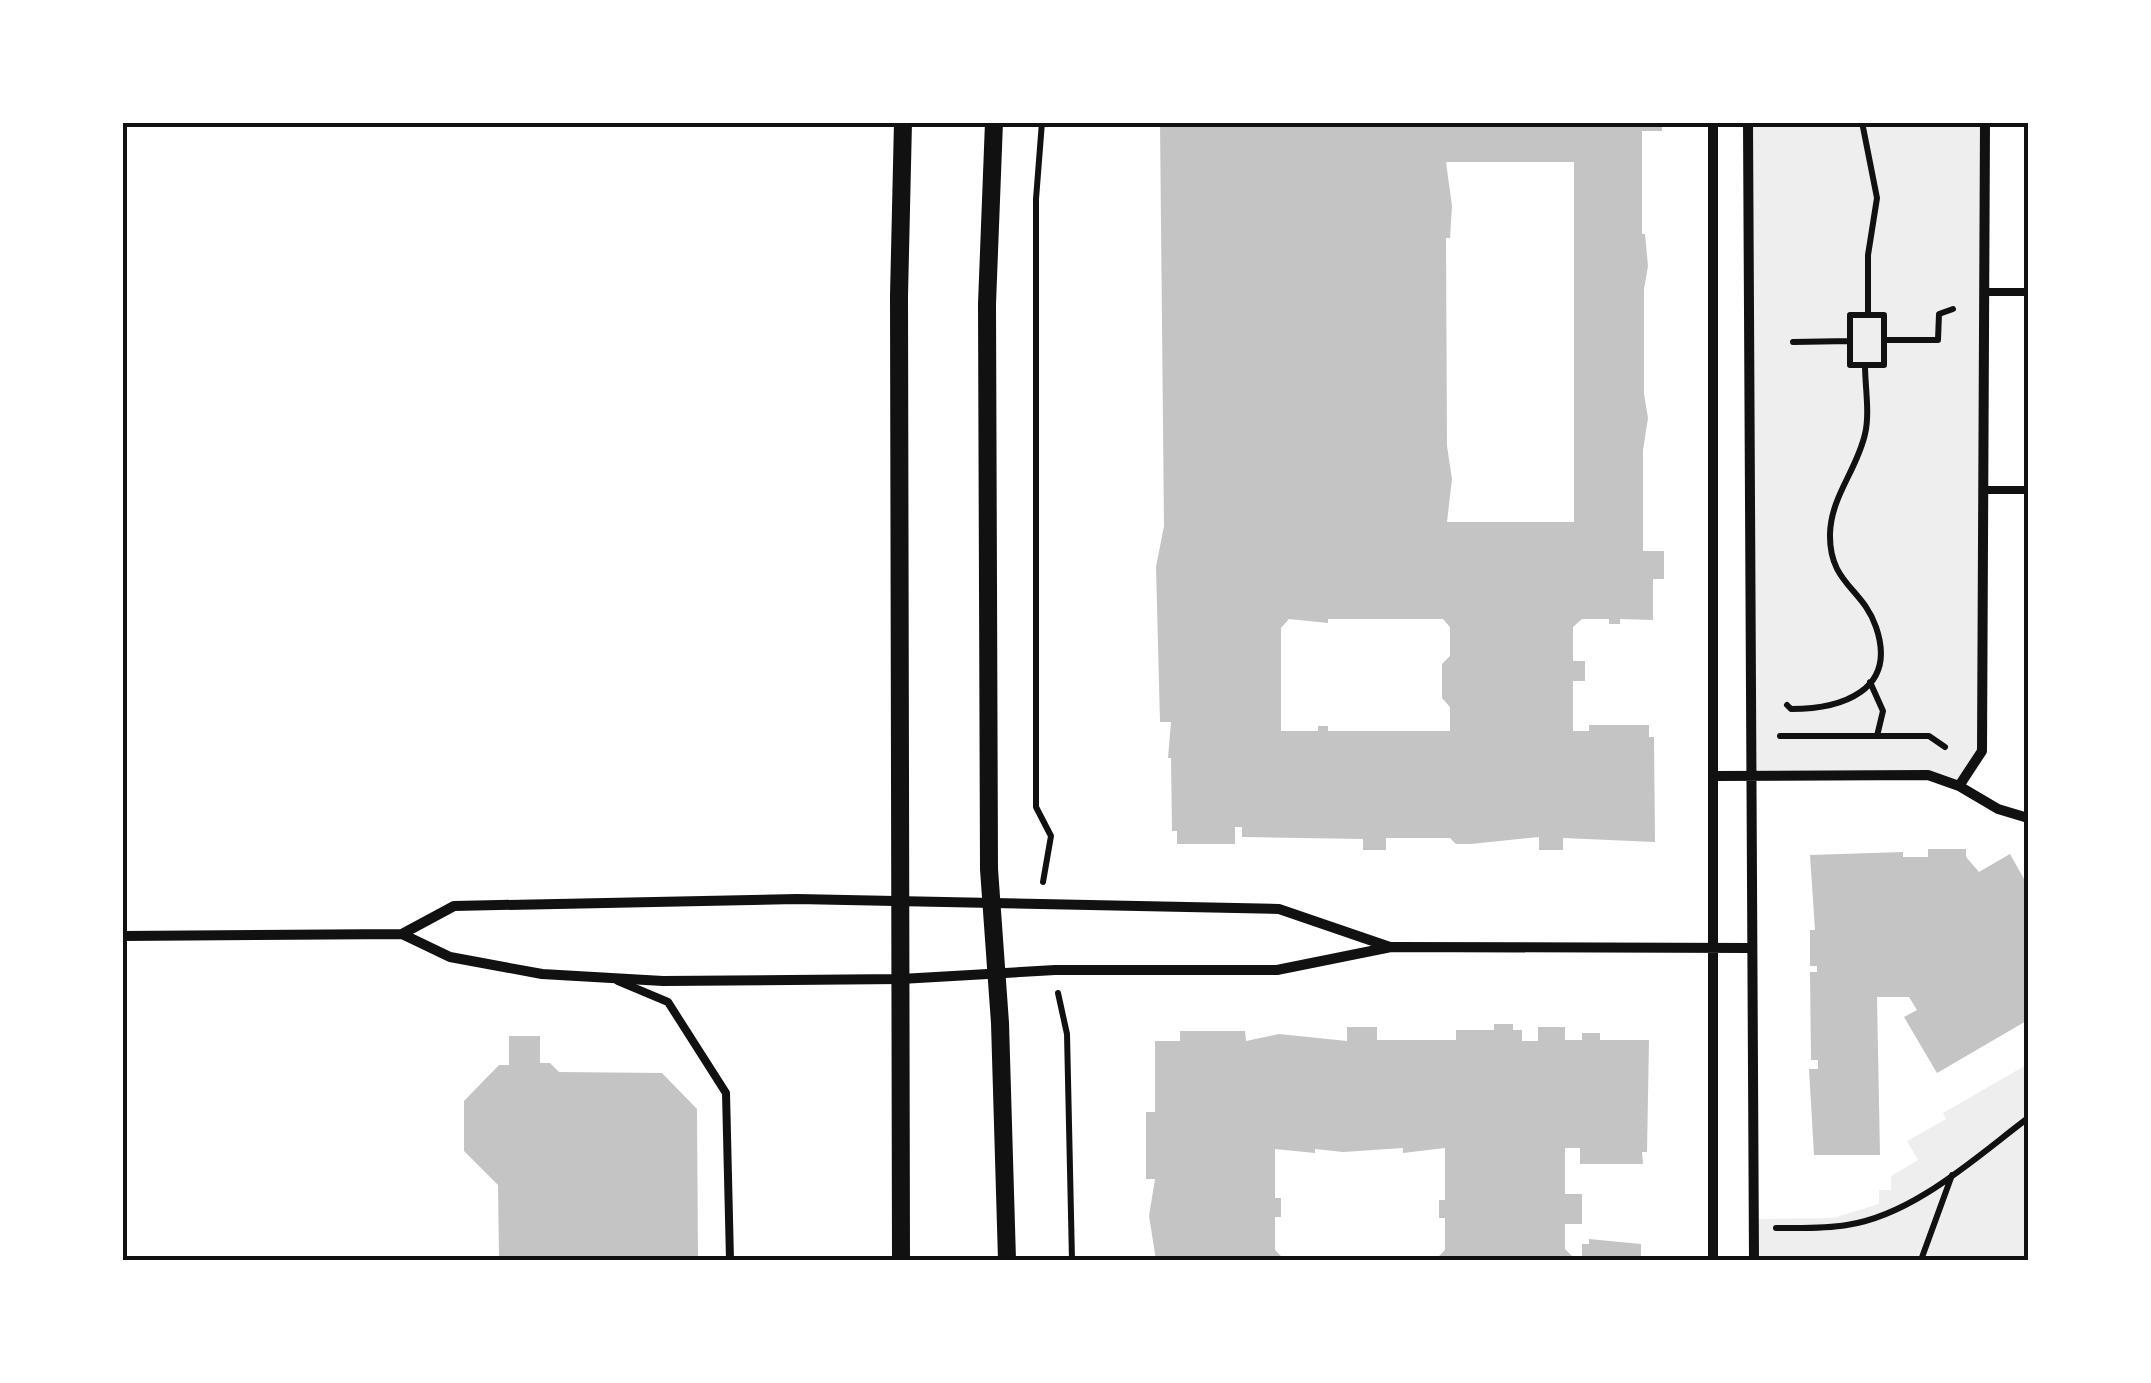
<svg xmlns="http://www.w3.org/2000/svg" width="2151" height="1383" viewBox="0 0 2151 1383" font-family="'Sofia Sans Condensed',sans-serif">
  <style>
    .green { fill: #eee }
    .building { fill: #c4c4c4; fill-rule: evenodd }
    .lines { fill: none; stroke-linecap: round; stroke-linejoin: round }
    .path { stroke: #111; stroke-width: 6 }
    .service { stroke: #111; stroke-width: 8 }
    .minor { stroke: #111; stroke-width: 10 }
    .tertiary { stroke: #111; stroke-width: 18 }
    .neatline { fill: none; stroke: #111; stroke-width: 4 }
  </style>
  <rect width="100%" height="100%" fill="#fff"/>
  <path class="green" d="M 1748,123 L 1985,123 L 1985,735 L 1959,786 L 1948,780 L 1751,776 Z
    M 2028,1064 L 2028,1260 L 1754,1260 L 1754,1219 L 1833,1218 L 1879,1204 L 1879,1190 L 1891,1190 L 1891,1176 L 1918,1160 L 1907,1141 L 1946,1119 L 1943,1113 Z"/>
  <path class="building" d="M 1160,122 L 1662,122 L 1662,131 L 1642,131 L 1642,234 L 1645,234 L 1648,266 L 1644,289 L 1644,394 L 1648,418 L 1643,450 L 1643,551 L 1664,551 L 1664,579 L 1653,579 L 1653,620 L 1620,619 L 1620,624 L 1609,624 L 1609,619 L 1582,619 L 1573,627 L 1573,661 L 1585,661 L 1585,681 L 1573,681 L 1573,731 L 1589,731 L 1589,725 L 1649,725 L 1649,737 L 1654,737 L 1655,842 L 1563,838 L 1563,850 L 1539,850 L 1539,837 L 1471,844 L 1456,844 L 1450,838 L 1386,838 L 1386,850 L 1363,850 L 1363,839 L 1242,837 L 1242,827 L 1235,827 L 1235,844 L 1177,844 L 1177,831 L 1172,831 L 1171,758 L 1168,758 L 1171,722 L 1160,722 L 1156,567 L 1164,526 ZM 1446,162 L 1574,162 L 1574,522 L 1447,522 L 1452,479 L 1447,446 L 1446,238 L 1450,238 L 1452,206 ZM 1289,619 L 1328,623 L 1328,619 L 1443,619 L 1450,627 L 1450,656 L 1442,664 L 1442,698 L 1450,707 L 1450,731 L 1328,731 L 1328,726 L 1318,726 L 1318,731 L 1281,731 L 1281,628 Z
    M 1928,849 L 1966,849 L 1966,857 L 1979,872 L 2010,854 L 2028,886 L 2028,1020 L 1937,1073 L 1904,1017 L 1917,1010 L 1909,997 L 1877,997 L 1880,1155 L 1814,1155 L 1809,1069 L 1818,1069 L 1818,1060 L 1811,1060 L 1810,972 L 1817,972 L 1817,966 L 1810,966 L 1810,930 L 1815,930 L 1810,855 L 1903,852 L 1903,857 L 1928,857 Z
    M 1494,1024 L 1513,1024 L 1513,1030 L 1522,1030 L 1522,1041 L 1538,1041 L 1538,1027 L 1565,1027 L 1565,1040 L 1582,1040 L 1582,1033 L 1600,1033 L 1600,1040 L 1649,1040 L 1647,1152 L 1642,1152 L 1643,1164 L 1580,1164 L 1580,1148 L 1565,1148 L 1565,1194 L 1582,1194 L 1582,1224 L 1565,1224 L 1565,1249 L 1576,1260 L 1435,1260 L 1445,1250 L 1445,1218 L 1439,1218 L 1439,1200 L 1445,1200 L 1445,1148 L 1403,1153 L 1403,1148 L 1343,1152 L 1315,1149 L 1315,1153 L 1275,1149 L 1275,1198 L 1281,1198 L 1281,1217 L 1275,1217 L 1275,1250 L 1285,1260 L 1156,1260 L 1149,1216 L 1155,1179 L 1146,1179 L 1146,1112 L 1155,1112 L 1155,1041 L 1180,1041 L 1180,1031 L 1245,1031 L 1246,1041 L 1279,1034 L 1347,1041 L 1347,1027 L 1377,1027 L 1377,1040 L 1456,1040 L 1456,1030 L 1494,1030 Z
    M 509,1036 L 540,1036 L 540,1063 L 550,1063 L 559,1072 L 662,1073 L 697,1109 L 698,1260 L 499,1260 L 498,1185 L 464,1151 L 464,1101 L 499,1065 L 509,1065 Z
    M 1589,1239 L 1641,1244 L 1641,1256 L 1646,1260 L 1582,1260 L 1582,1244 L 1589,1244 Z"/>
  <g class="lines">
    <path class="path" d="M 1042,122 L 1036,199 L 1036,807 L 1051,836 L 1043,882
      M 1862,122 L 1877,198 L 1868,255 L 1868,315
      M 1850,315 L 1884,315 L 1884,365 L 1850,365 Z
      M 1884,340 L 1938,340 L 1939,314 L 1953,309
      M 1793,342 L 1850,341
      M 1870,682 L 1883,711 L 1877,736
      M 1787,705 L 1791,709 C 1841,709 1898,691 1876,627 C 1863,588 1829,584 1830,534 C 1831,496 1857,470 1865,434 C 1870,413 1865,387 1865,365
      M 1780,736 L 1929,736 L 1945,747
      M 1058,993 L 1067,1034 L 1072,1260
      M 1776,1228 C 1799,1228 1824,1229 1847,1225 C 1914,1215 1976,1157 2028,1118
      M 1921,1260 L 1952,1175"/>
    <path class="service" d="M 1985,292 L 2028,292
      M 1985,490 L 2028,490
      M 618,981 L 668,1002 L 726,1093 L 730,1260"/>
    <path class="minor" d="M 1713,122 L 1713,1260
      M 1748,122 L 1754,1260
      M 1715,776 L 1928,775 L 1959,786 L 1982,751 L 1985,122
      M 1959,786 L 1998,809 L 2028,818
      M 402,934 L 454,906 L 797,899 L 1279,909 L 1390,947
      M 122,936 L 402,934 L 450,957 L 542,974 L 663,981 L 901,979 L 1055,970 L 1277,970 L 1391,947 L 1751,948"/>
    <path class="tertiary" d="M 994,122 L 987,304 L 989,869 L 1000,1023 L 1007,1260
      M 901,1260 L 899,296 L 903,122"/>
  </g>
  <rect width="2151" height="1383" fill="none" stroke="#ffffff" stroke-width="250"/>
  <rect x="125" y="125" width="1901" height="1133" class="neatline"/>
</svg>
